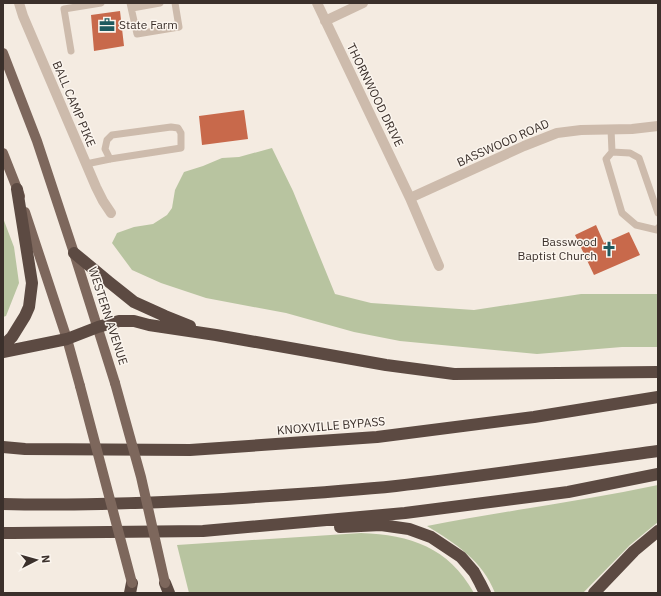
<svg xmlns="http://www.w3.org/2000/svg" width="661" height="596" viewBox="0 0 661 596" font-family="'IBM Plex Sans',sans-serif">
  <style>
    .green { fill: #b8c4a0 }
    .building { fill: #c8694b }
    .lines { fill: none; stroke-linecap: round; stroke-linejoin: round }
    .service { stroke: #cdbbac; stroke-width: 7 }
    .minor { stroke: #cdbbac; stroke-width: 10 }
    .primary { stroke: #7d675c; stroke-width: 10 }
    .motorway { stroke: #5c4a42; stroke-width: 12 }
    .primary-bridge { stroke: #7d675c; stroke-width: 10 }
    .labels { text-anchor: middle; stroke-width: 3; stroke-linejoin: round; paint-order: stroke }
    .poi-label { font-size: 12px; fill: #3b302b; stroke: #fbf5ee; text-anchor: start }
    .street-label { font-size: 12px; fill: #3b302b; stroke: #fbf5ee }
  </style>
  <rect width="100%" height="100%" fill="#f4ebe1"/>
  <path class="green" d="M 272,148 L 293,191 L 335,294 L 371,303 L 474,310 L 581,294 L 658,294 L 658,347 L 622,347 L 537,354 L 400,341 L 354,332 L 286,313 L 206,298 L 161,283 L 132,270 L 112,243 L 117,233 L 134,227 L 153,224 L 167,215 L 172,208 L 175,190 L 184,172 L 203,166 L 222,158 L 239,157 Z
    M 3,218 L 14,247 L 19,283 L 6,316 L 3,317 Z
    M 658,485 L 658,522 L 630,545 L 583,593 L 495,593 C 483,561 455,543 427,526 C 504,511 582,501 658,485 Z
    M 361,533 C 411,535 448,547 474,593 L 189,593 L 177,545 Z"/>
  <path class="building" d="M 120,11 L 124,46 L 94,51 L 91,15 Z
    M 244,110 L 248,139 L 202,145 L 199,116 Z
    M 596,225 L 604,243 L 629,232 L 640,255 L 594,275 L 575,235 Z"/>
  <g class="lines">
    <path class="service" d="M 130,3 L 137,34 L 179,27 L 175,3
      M 132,8 L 160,3
      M 71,51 L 64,9 L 101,3
      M 611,129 L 612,152 L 606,159 L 622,213 L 636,225 L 657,230 L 658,228
      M 612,152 L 630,153 L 639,158 L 658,213
      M 86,164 L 110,159 L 181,148 L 181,133 L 178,128 L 171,127 L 112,135 L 107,140 L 105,149 L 110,159"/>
    <path class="minor" d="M 19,3 L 23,16 L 96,187 L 103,201 L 111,213
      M 317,3 L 410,198 L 439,266
      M 325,21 L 363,3
      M 410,198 L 524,146 L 557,133 L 581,130 L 632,129 L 658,126"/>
    <path class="primary" d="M 3,53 L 37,141 L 74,253 L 115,383
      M 3,153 L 20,196
      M 25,212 L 67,339 L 80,386"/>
    <path class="motorway" d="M 74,253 L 109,282 L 134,302 L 165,316 L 190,326
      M 3,346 L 12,337 L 25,316 L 29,307 L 32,283 L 17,189
      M 3,352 L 67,339 L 98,327 L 119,321 L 134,321 L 149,325 L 216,335 L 386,365 L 454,374 L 658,372
      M 3,447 L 25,449 L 190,450 L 377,437 L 534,417 L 658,397
      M 3,504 C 77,506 151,503 224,499 C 282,495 339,492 396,486 C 483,476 571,463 658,451
      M 340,527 L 381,525 L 409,529 L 431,537 L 461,557 L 474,572 L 480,583 L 485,593
      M 3,533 L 13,533 L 203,531 L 405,513 L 568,492 L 658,474
      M 165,583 L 169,593
      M 130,593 L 132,583
      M 594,593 L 634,551 L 658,531"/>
    <path class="primary-bridge" d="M 115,383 L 141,477 L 165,583
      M 80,386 L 132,583"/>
  </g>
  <defs>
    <symbol id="office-bare" viewBox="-9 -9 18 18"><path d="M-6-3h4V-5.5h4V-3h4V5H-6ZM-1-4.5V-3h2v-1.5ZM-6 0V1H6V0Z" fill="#1f5a5e" stroke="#fbf5ee" stroke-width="2.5" paint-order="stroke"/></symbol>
    <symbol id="church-bare" viewBox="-9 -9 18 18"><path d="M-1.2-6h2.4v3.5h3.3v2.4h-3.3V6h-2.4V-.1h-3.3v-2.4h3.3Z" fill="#1f5a5e" stroke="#fbf5ee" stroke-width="2.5" paint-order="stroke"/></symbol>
  </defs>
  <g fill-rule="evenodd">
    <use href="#office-bare" x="96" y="14" width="22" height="22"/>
    <use href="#church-bare" x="598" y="238" width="22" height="22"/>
  </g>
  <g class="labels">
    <g class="poi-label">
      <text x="119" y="29">State Farm</text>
      <text x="597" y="246" text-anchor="end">Basswood<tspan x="597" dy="14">Baptist Church</tspan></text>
    </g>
    <g class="street-label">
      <text transform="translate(375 95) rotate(64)" y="4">THORNWOOD DRIVE</text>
      <text transform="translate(74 104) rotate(67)" y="4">BALL CAMP PIKE</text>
      <text transform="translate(503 143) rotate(-24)" y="4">BASSWOOD ROAD</text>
      <text transform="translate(108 316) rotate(72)" y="4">WESTERN AVENUE</text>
      <text transform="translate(331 426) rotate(-5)" y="4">KNOXVILLE BYPASS</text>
    </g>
  </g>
  <rect width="661" height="596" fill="none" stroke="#3b302b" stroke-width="8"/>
  <g transform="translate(36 560) rotate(84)" stroke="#fbf5ee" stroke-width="3" paint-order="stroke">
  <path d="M0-3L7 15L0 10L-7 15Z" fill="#3b302b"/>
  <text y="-6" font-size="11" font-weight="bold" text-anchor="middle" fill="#3b302b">N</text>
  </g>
</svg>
